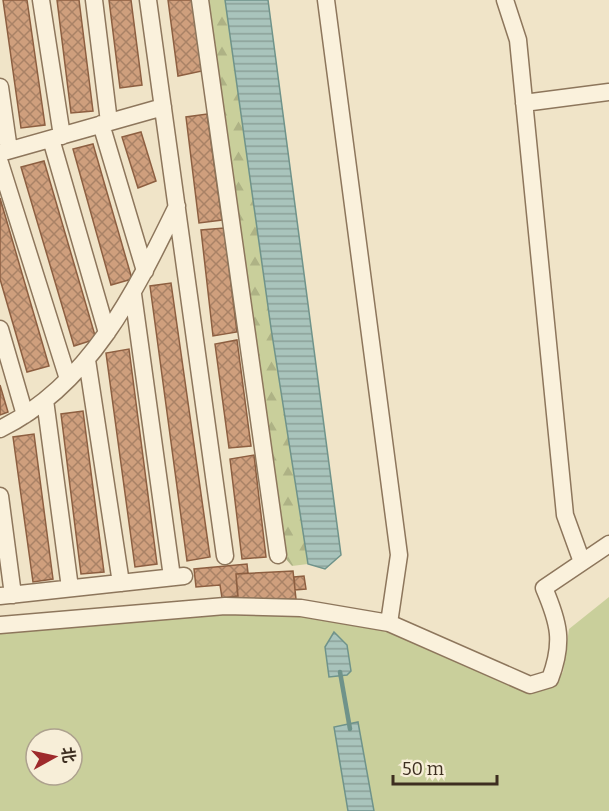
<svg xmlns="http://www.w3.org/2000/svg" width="609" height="811" viewBox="0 0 609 811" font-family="Bitter,'Noto Sans SC',serif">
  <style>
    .grass { fill: #c9cf9b; fill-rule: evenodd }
    .forest { fill: url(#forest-firs) }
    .water { fill: url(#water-rules); stroke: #6f938a; stroke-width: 1.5 }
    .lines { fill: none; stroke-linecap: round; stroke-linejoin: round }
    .stream { stroke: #6f938a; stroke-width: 4.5 }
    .building { fill: url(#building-cross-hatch); stroke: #8d5f41; stroke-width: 1.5 }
    .minor-casing { stroke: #8d765c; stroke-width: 19 }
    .minor { stroke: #faf1dc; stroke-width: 16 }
  </style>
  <defs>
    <pattern id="forest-firs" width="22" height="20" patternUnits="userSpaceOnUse" patternTransform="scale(1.5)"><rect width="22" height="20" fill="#c9cf9b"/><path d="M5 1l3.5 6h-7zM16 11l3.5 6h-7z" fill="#aeb285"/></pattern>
    <pattern id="water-rules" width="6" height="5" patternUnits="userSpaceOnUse" patternTransform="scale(1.5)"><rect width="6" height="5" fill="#a9c4bc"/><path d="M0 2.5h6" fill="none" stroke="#8ba098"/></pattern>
    <pattern id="building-cross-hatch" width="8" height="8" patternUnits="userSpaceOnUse" patternTransform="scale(1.5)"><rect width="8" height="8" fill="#cf9f7d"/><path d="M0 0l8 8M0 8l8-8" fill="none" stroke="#a98266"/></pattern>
  </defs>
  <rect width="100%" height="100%" fill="#f0e4c8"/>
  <path class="grass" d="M 609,597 L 609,811 L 0,811 L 0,633 L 207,614 L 301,614 L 403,635 L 553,685 L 563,672 L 569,629 ZM 36,739 L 72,739 L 72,775 L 36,775 Z"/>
  <path class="forest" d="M 205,0 L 225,0 L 271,328 L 308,564 L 292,566 L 285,558 Z"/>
  <path class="water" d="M 225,0 L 268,0 L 341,555 L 325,569 L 308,564 L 271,328 Z
    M 334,632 L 347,645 L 351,671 L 347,675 L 329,677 L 325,647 Z
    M 358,722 L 374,811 L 348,811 L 334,727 Z"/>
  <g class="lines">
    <path class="stream" d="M 340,672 L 350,729"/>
  </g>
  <path class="building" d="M 3,0 L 27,0 L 45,125 L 21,128 Z
    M 57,0 L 79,0 L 93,111 L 71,113 Z
    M 109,0 L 131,0 L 142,85 L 120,88 Z
    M 168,0 L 192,0 L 202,71 L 178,76 Z
    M 207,114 L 222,220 L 199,223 L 186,117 Z
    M 141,132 L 156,181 L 138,188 L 122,137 Z
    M 93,144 L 132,279 L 111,285 L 73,149 Z
    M 44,161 L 96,339 L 74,346 L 21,167 Z
    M 0,198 L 49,366 L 27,372 L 0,279 Z
    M 224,228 L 237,332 L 213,336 L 201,230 Z
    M 171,283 L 210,557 L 187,561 L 150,286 Z
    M 237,340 L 251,446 L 229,448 L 215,344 Z
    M 129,349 L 157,564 L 135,567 L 106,353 Z
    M 0,385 L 8,412 L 0,415 Z
    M 83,411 L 104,572 L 81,574 L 61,414 Z
    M 34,434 L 53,579 L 33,582 L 13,437 Z
    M 254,455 L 266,557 L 242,559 L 230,459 Z
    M 247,564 L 248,573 L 236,574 L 238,596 L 222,598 L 220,585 L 196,587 L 194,569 Z
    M 293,571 L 296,599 L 238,601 L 236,574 Z
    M 304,576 L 306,589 L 295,590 L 294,577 Z"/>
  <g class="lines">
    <defs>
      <path id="minor" d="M 41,0 L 62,136
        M 94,0 L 109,122
        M 148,0 L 225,556
        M 200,0 L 278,555
        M 326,0 L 399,555 L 389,623
        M 505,0 L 518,40 L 565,515 L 582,562
        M 0,87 L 9,150
        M 524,103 L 609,92
        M 101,124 L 145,271
        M 51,139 L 107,333
        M 0,153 L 163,107
        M 0,163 L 68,379
        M 133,294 L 172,577
        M 0,329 L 25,415
        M 87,360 L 121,583
        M 45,400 L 70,588
        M 0,429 C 90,385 135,292 177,206
        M 0,496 L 13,595
        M 0,596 L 184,576
        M 0,625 L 225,606 L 301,608 L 389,623 L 530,685 L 550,679 C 564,642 559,623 544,588 L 609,544"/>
    </defs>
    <use href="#minor" class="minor-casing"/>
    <use href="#minor" class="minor"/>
  </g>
  <g transform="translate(54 757) rotate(82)"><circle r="28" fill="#f7eed8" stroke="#ada18e" stroke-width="1.5"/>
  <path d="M0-4.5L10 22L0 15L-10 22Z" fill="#9e2a2b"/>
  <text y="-9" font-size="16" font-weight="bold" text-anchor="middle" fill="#3d2e20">北</text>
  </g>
  <path d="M393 775v9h104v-9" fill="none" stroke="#3d2e20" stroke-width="3"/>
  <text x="402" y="775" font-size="18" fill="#3d2e20" stroke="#f7eed8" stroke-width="4.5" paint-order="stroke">50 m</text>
</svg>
